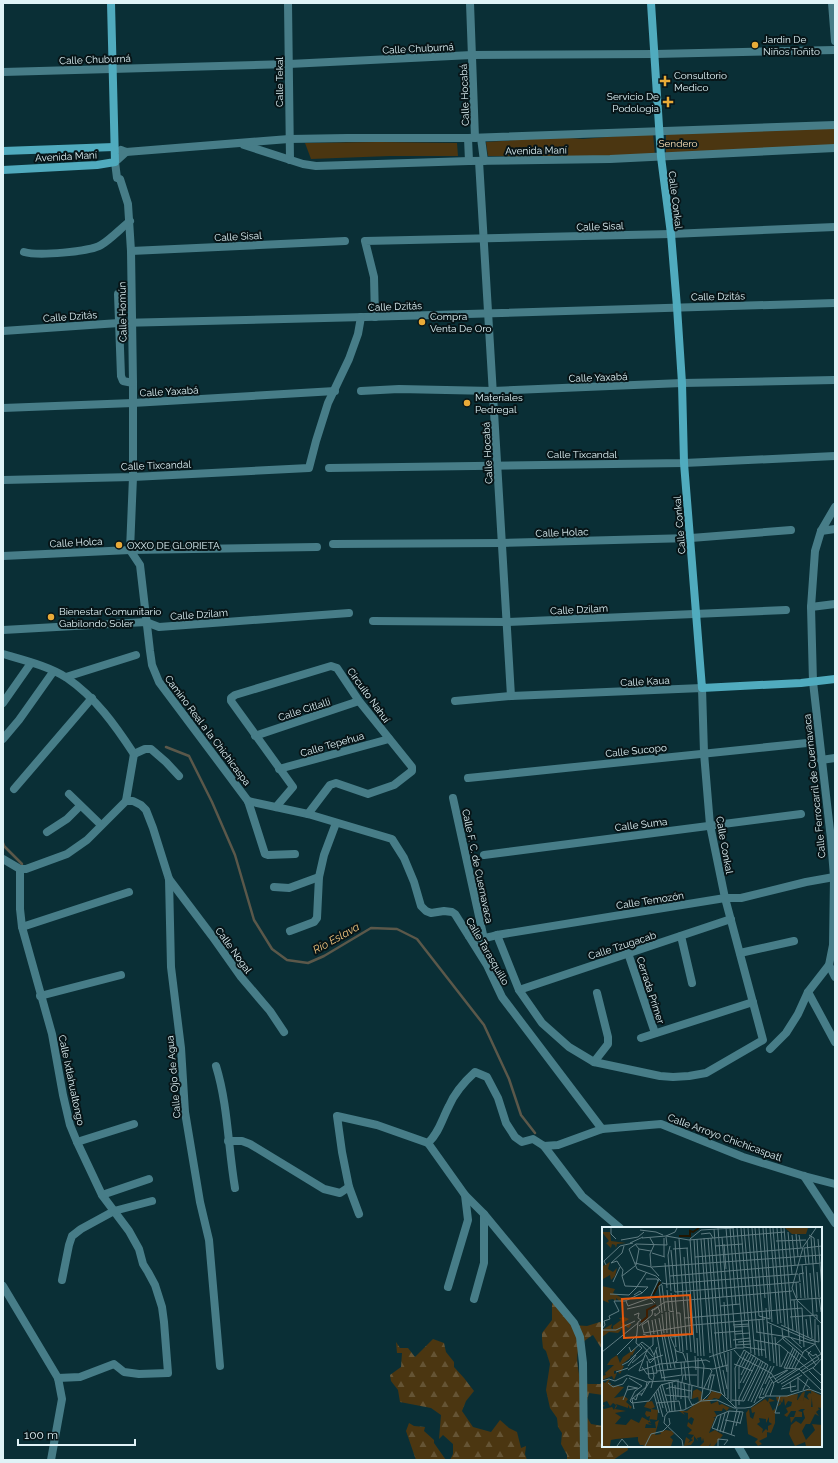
<svg xmlns="http://www.w3.org/2000/svg" width="838" height="1463" viewBox="0 0 838 1463" font-family="Raleway,sans-serif">
<style>
.forest{fill:url(#forest-firs)}
.park{fill:#4b3611}
.lines{fill:none;stroke-linecap:round;stroke-linejoin:round}
.stream{stroke:#5b584a;stroke-width:2.5}
.street{stroke:#477d88;stroke-width:8}
.secondary{stroke:#50abbe;stroke-width:8}
.poi-dot{fill:#e9ab38;stroke:#071518;stroke-width:1.5}
.labels{text-anchor:middle;stroke-width:4;stroke-linejoin:round;paint-order:stroke}
.poi-label{font-size:10px;fill:#e0f3f7;stroke:#071518;text-anchor:start}
.street-label{font-size:10px;fill:#e0f3f7;stroke:#071518}
.park-label{font-size:10px;fill:#fbe0b6;stroke:#071518}
.water-label{font-size:11px;font-style:italic;fill:#f4c780;stroke:#071518}
.inset-river{fill:none;stroke:#221500;stroke-width:2}
.inset-road{fill:none;stroke:#607d83;stroke-width:1}
.view{fill:#e8590c;fill-opacity:0.15;stroke:#e8590c;stroke-width:2}
.inset-edge{fill:none;stroke:#e0f3f7;stroke-width:2}
</style>
<defs>
<pattern id="forest-firs" width="22" height="20" patternUnits="userSpaceOnUse"><rect width="22" height="20" fill="#4b3611"/><path d="M5 1l3.5 6h-7zM16 11l3.5 6h-7z" fill="#655434"/></pattern>
</defs>
<rect width="100%" height="100%" fill="#0a2f36"/>
<g class="forest">
<path d="M552 1302 573 1325 587 1326 603 1321V1351L593 1335C572 1347 577 1359 580 1380L588 1384H600L603 1381V1395L589 1393 584 1412 591 1424 603 1426V1446H627L628 1450 613 1460H567V1455L561 1444 562 1433 558 1427 557 1418 550 1408 546 1390 550 1364 546 1351 543 1348 542 1339V1333L552 1320Z"/>
<polygon points="433,1339 444,1343 446,1352 454,1362 454,1367 464,1378 474,1391 466,1401 462,1411 473,1427 491,1432 500,1420 509,1428 517,1432 521,1448 526,1446 525,1454 527,1460 450,1460 453,1454 453,1444 443,1435 439,1439 441,1415 431,1408 400,1402 398,1390 391,1381 390,1375 401,1367 402,1353 397,1353 396,1342 400,1348 408,1348 415,1357"/>
<polygon points="409,1423 414,1426 425,1427 424,1431 434,1440 434,1443 446,1460 416,1460 406,1431"/>
</g>
<g class="park">
<polygon points="835,128 835,146 666,155 666,133"/>
<polygon points="653,133 655,156 547,157 488,156 486,142 516,140 543,136 583,139"/>
<polygon points="378,142 457,143 458,156 390,156 311,159 305,143"/>
</g>
<g class="lines">
<g class="stream">
<polyline points="166,747 189,756 212,802 235,855 254,920 272,949 287,960 308,963 324,956 371,928 397,929 417,939 484,1025 509,1079 521,1115 535,1133"/>
<polyline points="3,843 4,846 22,864"/>
</g>
<g class="street">
<polyline points="288,3 290,160"/>
<polyline points="470,3 475,138"/>
<polyline points="832,3 835,41"/>
<polyline points="3,72 289,64 472,55 655,54 835,50"/>
<polyline points="468,138 469,161"/>
<polyline points="481,138 484,161"/>
<polyline points="244,145 303,164 316,166 469,161 610,159 835,148"/>
<polyline points="121,150 126,152 289,139 347,138 468,138 835,125"/>
<polyline points="126,152 115,162 117,178 120,179 128,204 131,251 133,383 133,477 130,550 140,565 150,651 152,665 159,682 248,801 265,854 268,855 295,854"/>
<polyline points="479,161 511,696"/>
<polyline points="131,251 345,241"/>
<path d="M24 252C38 256 89 252 101 245 111 239 120 229 130 221"/>
<polyline points="118,294 121,376 123,381 133,383"/>
<polyline points="375,317 374,277 365,241 671,234 835,227"/>
<polyline points="3,331 119,323 365,317 835,303"/>
<polyline points="361,391 399,389 493,391 682,383 835,380"/>
<polyline points="3,408 133,403 335,391"/>
<polyline points="329,468 684,463 835,456"/>
<polyline points="3,480 133,477 309,468 316,441 328,403 349,359 358,334 361,317"/>
<polyline points="821,531 835,529"/>
<polyline points="333,544 502,543 691,538 791,530"/>
<polyline points="3,556 130,550 317,547"/>
<polyline points="811,607 835,604"/>
<polyline points="373,621 507,622 786,610"/>
<polyline points="3,630 146,622 159,627 349,613"/>
<path d="M3 654C23 660 49 666 67 678 96 698 115 725 134 754"/>
<polyline points="66,677 136,655"/>
<polyline points="455,701 511,696 702,688 704,753 710,825 725,898 763,1040 706,1073 689,1076 673,1077 660,1076 594,1062 569,1047 542,1023 519,990 497,935"/>
<polyline points="3,703 31,663"/>
<polyline points="255,736 359,701"/>
<polyline points="3,739 19,720 53,672"/>
<polyline points="134,754 145,749 151,749 166,762 179,776"/>
<polyline points="821,760 835,758"/>
<polyline points="279,769 389,739"/>
<polyline points="468,778 807,743"/>
<polyline points="14,789 92,698"/>
<polyline points="69,794 101,825"/>
<polyline points="453,798 484,939"/>
<polyline points="126,801 133,801 141,805 146,810 153,828 169,879 171,967 181,1048 185,1112 200,1202 209,1240 220,1366"/>
<polyline points="248,801 308,814 392,839 404,858 414,882 421,906 426,911 431,913 444,911 452,912 455,914 487,965 502,997 602,1129"/>
<polyline points="276,807 293,787 231,701 231,698 235,695 331,666 337,668 359,701 412,767 412,771 394,785 368,794 336,783 330,785 308,814"/>
<polyline points="47,832 67,819 80,806"/>
<polyline points="484,855 801,814"/>
<polyline points="3,859 20,869 26,869 67,854 87,840 126,801 134,754"/>
<polyline points="20,869 20,909 22,927 52,1034 63,1095 70,1125 77,1142 102,1195 129,1231 139,1249 143,1264 148,1272 155,1285 162,1307 164,1322 168,1373 139,1374 124,1372 114,1364 80,1377 58,1378"/>
<polyline points="169,879 212,936 241,977 270,1011 284,1032"/>
<polyline points="274,887 289,888 319,877"/>
<polyline points="22,927 129,892"/>
<polyline points="290,931 314,922 317,918 319,877 324,855 336,823"/>
<path d="M469 936C479 940 486 938 497 935L725 898H741L806 882 834 877"/>
<polyline points="681,936 692,983"/>
<polyline points="628,953 655,1033"/>
<polyline points="740,953 794,941"/>
<polyline points="829,965 835,977"/>
<polyline points="519,990 731,919"/>
<polyline points="808,992 835,1042"/>
<polyline points="40,996 121,975"/>
<polyline points="641,1038 753,1002"/>
<polyline points="770,1049 786,1033 798,1014 808,992 829,965 833,945 834,877 831,839 813,682 811,607 815,551 821,531 835,507"/>
<polyline points="594,1062 608,1044 608,1037 597,993"/>
<path d="M216 1066C228 1105 228 1147 235 1188"/>
<polyline points="228,1141 242,1141 250,1144 324,1189 340,1193 349,1187"/>
<polyline points="77,1142 134,1124"/>
<polyline points="428,1143 465,1195 468,1220 448,1287"/>
<polyline points="544,1146 582,1196 620,1228"/>
<polyline points="804,1176 835,1223"/>
<polyline points="102,1195 149,1179"/>
<polyline points="465,1195 484,1214 484,1263 474,1299"/>
<path d="M359 1214 349 1187 342 1152 337 1116 377 1125 428 1143C439 1133 442 1119 449 1106 455 1092 464 1082 475 1072L487 1077 498 1098 506 1123 515 1137 522 1142 533 1139 544 1146 558 1145 602 1129 661 1124 743 1157 804 1176 835 1184"/>
<polyline points="484,1214 574,1323 580,1337 583,1363 584,1460"/>
<polyline points="62,1280 69,1245 72,1236 81,1229 114,1211 152,1201"/>
<polyline points="3,1286 58,1378 62,1399 51,1460"/>
<polyline points="738,1446 746,1460"/>
</g>
<g class="secondary">
<polyline points="651,3 661,157 671,234 677,307 682,383 684,463 702,688 801,683 835,679"/>
<polyline points="3,151 114,147"/>
<polyline points="3,170 97,165 115,162 111,3"/>
</g>
</g>
<g class="poi-dot">
<circle cx="755" cy="45" r="4"/>
<path d="M663 75h4v4h4v4h-4v4h-4v-4h-4v-4h4z"/>
<path d="M666 96h4v4h4v4h-4v4h-4v-4h-4v-4h4z"/>
<circle cx="422" cy="322" r="4"/>
<circle cx="467" cy="403" r="4"/>
<circle cx="119" cy="545" r="4"/>
<circle cx="51" cy="617" r="4"/>
</g>
<g class="labels">
<g class="poi-label">
<text x="763" y="43">Jardin De<tspan x="763" dy="12">Niños Toñito</tspan></text>
<text x="674" y="79">Consultorio<tspan x="674" dy="12">Medico</tspan></text>
<text x="659" y="100" text-anchor="end">Servicio De<tspan x="659" dy="12">Podologia</tspan></text>
<text x="430" y="320">Compra<tspan x="430" dy="12">Venta De Oro</tspan></text>
<text x="475" y="401">Materiales<tspan x="475" dy="12">Pedregal</tspan></text>
<text x="127" y="549">OXXO DE GLORIETA</text>
<text x="59" y="615">Bienestar Comunitario<tspan x="59" dy="12">Gabilondo Soler</tspan></text>
</g>
<g class="street-label">
<text transform="translate(418 48) rotate(-3)" y="4">Calle Chuburná</text>
<text transform="translate(95 59) rotate(-2)" y="4">Calle Chuburná</text>
<text transform="translate(279 82) rotate(-90)" y="4">Calle Tekal</text>
<text transform="translate(464 95) rotate(-92)" y="4">Calle Hocabá</text>
<text transform="translate(536 150) rotate(-1)" y="4">Avenida Maní</text>
<text transform="translate(66 156) rotate(-3)" y="4">Avenida Maní</text>
<text transform="translate(676 200) rotate(83)" y="4">Calle Conkal</text>
<text transform="translate(600 226) rotate(-2)" y="4">Calle Sisal</text>
<text transform="translate(238 236) rotate(-3)" y="4">Calle Sisal</text>
<text transform="translate(718 296) rotate(-1)" y="4">Calle Dzitás</text>
<text transform="translate(395 306) rotate(-2)" y="4">Calle Dzitás</text>
<text transform="translate(122 312) rotate(-91)" y="4">Calle Homún</text>
<text transform="translate(70 316) rotate(-4)" y="4">Calle Dzitás</text>
<text transform="translate(598 377) rotate(-2)" y="4">Calle Yaxabá</text>
<text transform="translate(169 391) rotate(-3)" y="4">Calle Yaxabá</text>
<text transform="translate(487 453) rotate(-93)" y="4">Calle Hocabá</text>
<text x="582" y="458">Calle Tixcandal</text>
<text transform="translate(156 465) rotate(-2)" y="4">Calle Tixcandal</text>
<text transform="translate(679 525) rotate(-95)" y="4">Calle Conkal</text>
<text transform="translate(562 532) rotate(-2)" y="4">Calle Holac</text>
<text transform="translate(76 542) rotate(-3)" y="4">Calle Holca</text>
<text transform="translate(579 609) rotate(-3)" y="4">Calle Dzilam</text>
<text transform="translate(199 614) rotate(-4)" y="4">Calle Dzilam</text>
<text transform="translate(645 681) rotate(-3)" y="4">Calle Kaua</text>
<text transform="translate(369 695) rotate(54)" y="4">Circuito Nahuí</text>
<text transform="translate(304 709) rotate(-18)" y="4">Calle Citlalli</text>
<text transform="translate(208 730) rotate(53)" y="4">Camino Real a la Chichicaspa</text>
<text transform="translate(332 744) rotate(-16)" y="4">Calle Tepehua</text>
<text transform="translate(636 750) rotate(-6)" y="4">Calle Sucopo</text>
<text transform="translate(814 786) rotate(-96)" y="4">Calle Ferrocarril de Cuernavaca</text>
<text transform="translate(641 824) rotate(-7)" y="4">Calle Suma</text>
<text transform="translate(725 845) rotate(80)" y="4">Calle Conkal</text>
<text transform="translate(478 866) rotate(78)" y="4">Calle F. C. de Cuernavaca</text>
<text transform="translate(650 900) rotate(-9)" y="4">Calle Temozón</text>
<text transform="translate(622 945) rotate(-18)" y="4">Calle Tzugacab</text>
<text transform="translate(234 950) rotate(54)" y="4">Calle Nogal</text>
<text transform="translate(488 951) rotate(60)" y="4">Calle Tarasquillo</text>
<text transform="translate(651 990) rotate(72)" y="4">Cerrada Primer</text>
<text transform="translate(173 1077) rotate(-95)" y="4">Calle Ojo de Agua</text>
<text transform="translate(72 1080) rotate(78)" y="4">Calle Ixtlahualtongo</text>
<text transform="translate(725 1137) rotate(20)" y="4">Calle Arroyo Chichicaspatl</text>
</g>
<g class="park-label">
<text x="678" y="147">Sendero</text>
</g>
<g class="water-label">
<text transform="translate(336 938) rotate(-29)" y="4">Río Eslava</text>
</g>
</g>
<g transform="translate(602 1227)">
<rect width="220" height="220" fill="#0a2f36"/>
<path d="M206 162 220 169V181L212 180 211 183 209 164H203L201 176 195 174 200 166ZM194 194 199 197 205 195 200 204 204 213 213 203 210 197 220 198V219H204L203 215 193 219 187 207 189 198Z" fill="#4b3611"/>
<path d="M183 1H206L204 7H190ZM0 5H8L9 14 24 16 15 17 14 21 13 18 10 17 9 21 4 16 0 19 7 14ZM8 35 6 42 11 45 15 41 13 49 9 53 8 48 1 52V39ZM0 59 13 62 11 66 20 71V76L14 71V74L11 72 6 73 7 76 0 73ZM22 90 27 92 19 97H29L27 101 23 99 16 106 7 105 0 110V103L10 97 9 101 11 102V99L19 93 17 91ZM34 121 30 129 29 127 28 131 19 138 22 139 18 147 16 145 18 143 12 144V147L15 146 12 153 10 149 0 153V149L4 148 3 146 12 138H5L9 132 15 128 18 136 21 130ZM6 153H8L6 155 9 156 8 158 22 160 12 171 22 169 26 172 24 175 30 180 28 182 26 178V181L14 177 15 179 13 182 24 184 13 186 19 190 13 197 24 198 29 192 37 196 40 190 47 194 48 189 45 190 43 187 44 184 49 185V182L42 180 45 175 50 174 53 180 49 182 56 183 55 193 47 192 49 196 47 195 46 196 50 198 44 197 43 201H54L53 195 57 193 53 208 59 207 58 205 64 203 70 204 72 207 68 210 71 213 69 219H41L42 218H38L36 214V210L14 212 9 213 8 219H0V177L3 179 0 180 2 182 10 180 12 183 14 178 11 176 8 179 5 174 0 176V154L3 156ZM95 162 100 165 99 172H105L110 164 120 167 117 172 112 171 108 174 109 177 116 174 117 178 120 177 132 183 127 181 125 184 121 181 120 184H112L115 189 111 191H113L107 206 113 203 121 208 112 219H108L109 216 107 219H98L102 215 101 211 100 215 99 210 95 211 96 214 92 209V214L89 218 82 219 84 210 88 213 86 216 91 213 89 212 92 208 86 207 90 203 85 199 86 195 90 198 92 192 89 190 86 193V186L81 185 83 188 77 184H85L97 174 96 170 90 172 91 164ZM211 164 213 167 210 169 209 180H216L217 183 220 180 214 185 217 189 213 187 208 197H199L203 191 201 184 203 182H199L196 184 200 185V190H193L189 196 188 190H192L194 184H189L185 190 182 188 186 185 184 181 189 179 190 175 186 174 183 179 182 171 180 176 178 173 179 177 175 180 178 175 175 174 174 170 196 167 195 173 201 174 203 166 202 170 207 173 205 169 207 166 211 167ZM167 171 173 174 167 175 171 184 173 181V196L169 206 165 205V210L157 214 160 217 156 219 153 215 156 212 146 207 144 186 147 182 148 190 151 192 153 185 150 186 149 181 163 172 166 175ZM167 190V195L170 197 166 199V204L164 202 160 206 161 202 155 197 158 195 157 191 164 192V196Z" fill="#4b3611" fill-rule="evenodd"/>
<path class="inset-river" d="M77 9H88V4L91 5 97 1M51 68 58 55M39 95 45 90V83L54 78"/>
<path class="inset-road" d="M9 1V7L14 12M116 1 121 70M128 1 134 78M131 1 142 121H134M135 1 143 94M139 1 149 126M142 1 153 128M146 1 155 105M150 1 157 89 168 92M153 1 164 131M157 1 163 71M161 1 168 92M164 1 170 95M168 1 176 97M171 1 179 96M175 1 183 99M179 1 187 110M182 1 191 104M214 1 201 20 190 61 195 73 220 97M112 2 122 125M38 3 54 5 61 8M186 5 190 47M99 7 108 6 111 11M194 7 196 30M190 8 193 38M197 8 199 21M207 8 212 11 214 36M64 9 87 13 183 5M120 10 129 121M209 10 211 37M40 11 64 9 73 5 75 1M48 11 52 18 48 27 49 40 57 49M77 11 85 123M102 11 111 126 119 166M106 11 115 127M109 11 118 126M92 12 93 30 200 21M95 12 102 129M99 12 108 126M216 12 218 36M19 13 36 10 42 5M73 14 76 68M174 14 204 13M205 14 207 37M28 16 41 10M33 17 37 22 49 24M122 17 124 42M18 19 31 16M68 19 66 28 69 64M113 19 141 17M85 21 93 126M71 22 86 21M69 23 73 65 197 55M50 26 63 30M62 29V11M82 30 89 125M93 30 99 129M33 36 49 40M63 36 65 61M204 37 202 21 220 19M211 37 215 85M218 37 220 62M4 38 2 34 18 19M34 38 37 22M200 38 203 71M18 39 21 43 20 49 23 59 46 60 40 66 38 64 32 68M18 39 15 34 9 36 20 26 22 19M204 39 206 71M50 40 220 28M215 45 217 70M208 46 210 71M20 49 33 39M68 49 220 36M44 52H55L56 54M59 54 54 49 35 42 27 22 34 17 65 18 64 10M11 55 18 40M194 55 195 71M198 55 197 47 202 46M60 56 65 57 196 47M198 56 199 71M60 57 57 59 60 86M60 58 63 84M65 63 67 84 72 85M69 66 71 85M8 67 27 68 34 61 44 46M73 67 78 124M210 71 211 88M217 71 219 85M189 73 220 71M192 73 195 105M24 74 26 79 48 71M195 74 198 117M122 75 125 124M53 76 48 71 57 52M118 79 138 77M164 81 168 134M200 81 202 120M25 82 51 76M52 83 56 80 58 85 53 89V86M49 84 63 75 190 64M64 85 65 106M67 85 69 109M71 86 74 120M74 86H78L81 125M60 87 62 106M32 88 37 86 36 91 39 93 36 95 34 116 40 121M208 89 210 111M188 90 215 88V92M57 91 66 143M83 91 200 81M53 92 56 108M204 92 206 110M213 92V117L219 127M46 93 49 109M50 93 52 107M157 93 160 129M46 94 40 98 42 106 91 98 163 92M165 95 207 113 217 115M131 98 147 97M169 98 172 136M179 98 212 113M216 98 217 115M37 99 50 88 51 82M132 100 147 99M0 102 3 98 2 94 8 92 7 89 17 84 12 74H23L40 66M180 102 181 112 205 133M0 103H14L33 94M154 105 187 110 212 117M95 106 88 12 99 3 132 1M112 106 140 104M41 107 46 109H68L74 124 81 126 84 134M62 107 69 141M133 107 148 106M55 108 63 154M66 108 73 141M69 110 85 108M173 110 175 139M95 111 96 129M189 111 200 121M131 113 148 111M152 113 178 118 206 142M156 114 157 129M40 115 48 121 52 128M136 115 149 114M39 117 51 130M174 117 182 110 201 126M134 118 149 117M177 118 178 140M27 120 29 125 40 115M142 120 163 123M191 121 182 141 197 142 220 164M73 122 75 134 73 135M45 123 37 144 58 137 104 133 108 135M54 123 60 151M132 123 138 130 169 146 176 156M129 124V175M209 124 206 127 214 138M0 125 36 96M126 125V172M85 126 88 157M122 126 125 145M118 127 121 140M15 128 35 108M44 128 48 136 52 132M115 128 123 169M93 129 94 143M107 130 134 121 124 1M99 131 102 139 100 161M47 133 61 128M45 134 47 151 50 153M82 135 84 153M30 136 51 118V109M132 137 151 144M20 138 26 135 40 121M26 139 34 128M140 139 147 126M40 140 45 147 55 146 52 128 55 120M179 140 186 125M187 141 195 124M190 141 197 126M193 141 202 124 213 117M211 141 220 149M184 142 193 122M26 143 42 132M121 143 125 162M55 144 90 140 111 142 126 138M199 144 217 132 214 127 211 129 203 123M207 144 220 157M14 145 26 141M201 146 212 140 220 131M139 148 149 128M167 149 172 157 168 169M195 150 208 161M27 151 40 159 33 164 28 174 30 176 47 174 59 158 74 154 119 166 134 181M59 151 80 148 79 135M168 151 185 143M196 151V164M173 152 186 143M0 154 7 152 13 154 25 148 45 155M45 155 77 153M67 155 70 184M70 155 73 184M80 155 81 148H95M188 155 189 165 195 163M6 156 11 160 21 157 25 151M82 156 84 182M138 156 152 128M141 156 154 131M171 156 194 142M176 156 219 127M60 157 68 185M87 157V172L90 178 92 177M163 157 172 139M179 157 198 146M73 158 74 173M58 159 65 185M96 159V131M180 160 200 148M49 161 52 149 50 139M102 161 110 144 108 142M161 161 157 171 162 170M56 162 61 181M64 162 69 160 89 164M106 162 109 148H113M137 162V140L144 125M179 162 194 159M25 163 26 159 35 161M201 163 206 152M54 165 61 190M52 167 57 186M63 168 87 170M161 168 168 153M39 169 48 154M163 169 170 155M178 169 173 186H178M76 170V154M31 171 34 173 36 167H40M79 172V155M89 172 90 158M21 173 25 163 36 161M101 173 108 166 112 148M130 173 142 174 161 135M140 173 159 134M99 174 101 161M146 174 164 136M54 176 77 174 79 183M152 176 169 139M137 178V171L156 132M134 181 133 141 142 123 166 138 149 175M32 182 30 172 44 160 45 155M127 184 115 189 110 201 133 209M123 193 138 196M134 199 138 184M115 204 119 188M118 205 123 186M121 206 127 184 141 185 138 197M129 208 135 182M15 219 20 212 26 219M43 219 49 207 61 204 68 197 67 191M81 219 80 213 62 196 63 189 66 185 82 183 99 174 115 173 132 181H143L149 180 164 169H185L207 162 220 167M116 219V212L126 213 122 218"/>
<path class="view" d="M88 68 90 107 22 111 20 72Z"/>
<rect width="220" height="220" class="inset-edge"/>
</g>
<rect width="838" height="1463" fill="none" stroke="#e0f3f7" stroke-width="8"/>
<path d="M18 1439v6h117v-6" fill="none" stroke="#e0f3f7" stroke-width="2"/>
<text x="24" y="1439" font-size="12" fill="#e0f3f7" stroke="#071518" stroke-width="3" paint-order="stroke">100 m</text>
</svg>
